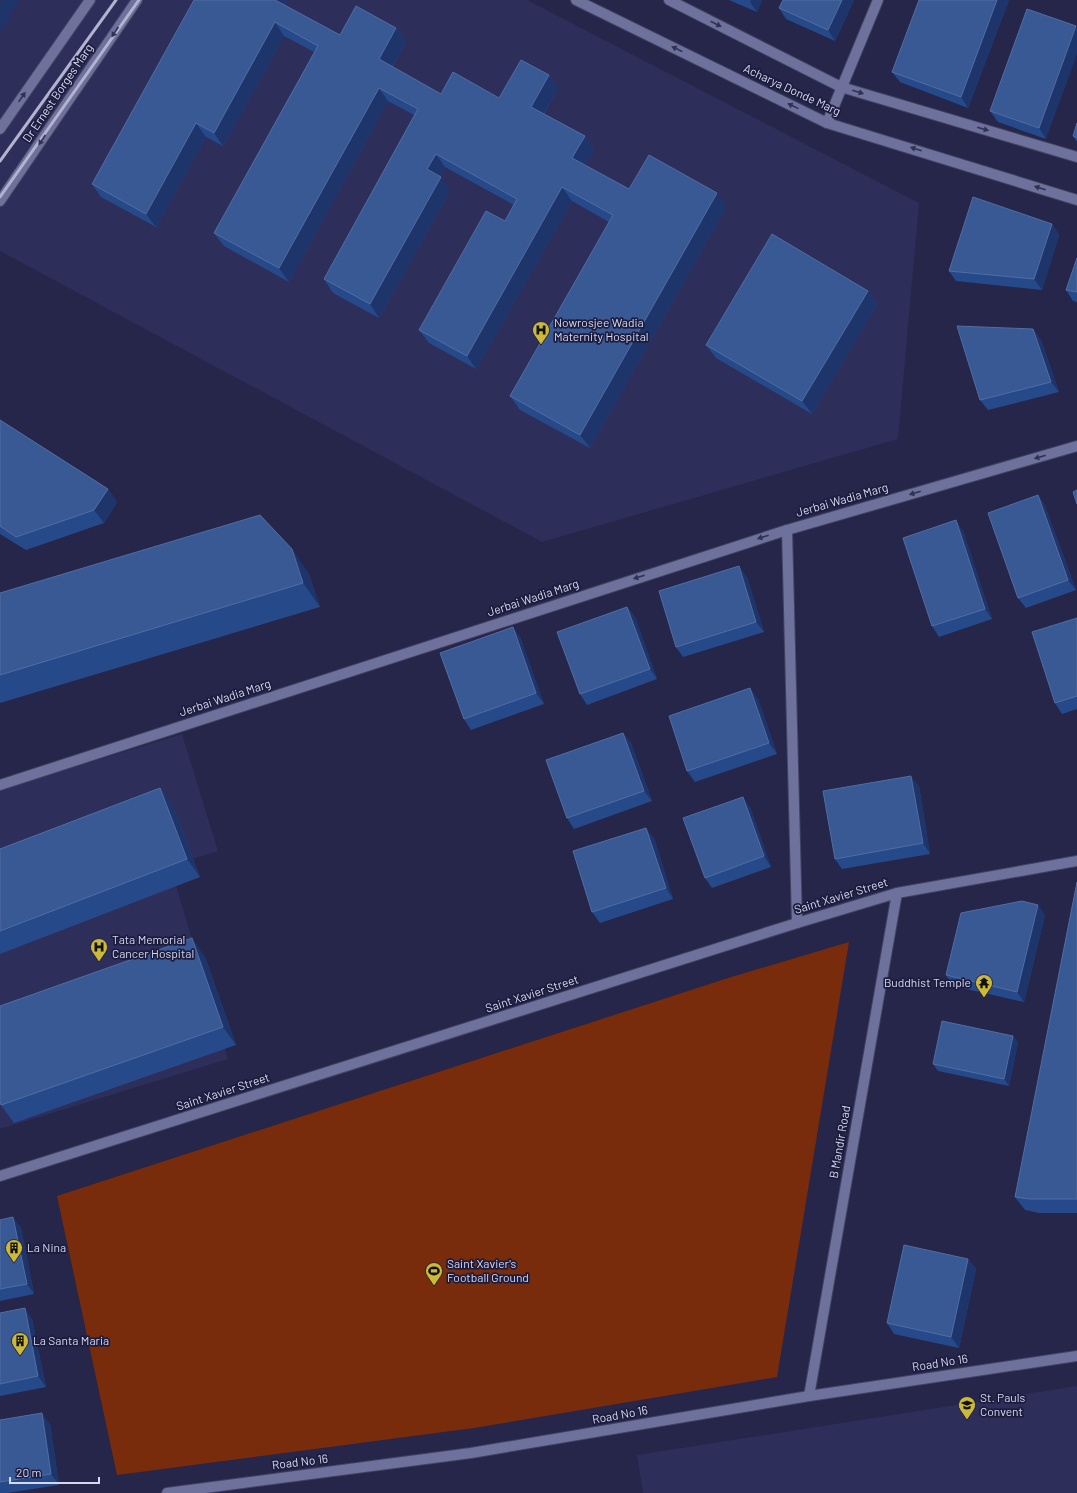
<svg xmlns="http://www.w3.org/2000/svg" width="1077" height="1493" viewBox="0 0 1077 1493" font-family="Barlow,sans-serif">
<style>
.built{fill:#2d2e59}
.green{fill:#782c0b}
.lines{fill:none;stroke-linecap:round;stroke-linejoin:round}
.street-casing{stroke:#434261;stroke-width:12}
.secondary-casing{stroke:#434261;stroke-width:12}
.street{stroke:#6e719b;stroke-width:10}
.secondary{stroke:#6e719b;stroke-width:10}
.rail{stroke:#b2b4cf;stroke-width:3}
.wall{fill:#264a89}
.shaded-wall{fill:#1e356b}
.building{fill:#395994;stroke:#526da2}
.oneway{fill:#303156}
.labels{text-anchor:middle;stroke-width:3.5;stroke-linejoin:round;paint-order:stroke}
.street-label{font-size:12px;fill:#d6d8f0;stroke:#1c1c3f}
.poi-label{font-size:12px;fill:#d6d8f0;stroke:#1c1c3f;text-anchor:start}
</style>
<rect width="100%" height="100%" fill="#25264a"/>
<g class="built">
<polygon points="0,0 527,0 919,203 898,439 542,542 0,251"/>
<polygon points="182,734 218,851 170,866 228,1059 0,1129 0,790"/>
<polygon points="1077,1386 1077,1493 643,1493 637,1455"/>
</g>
<polygon class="green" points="849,942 777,1377 474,1428 117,1475 57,1196 725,979"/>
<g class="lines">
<defs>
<g id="street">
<polyline points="827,123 878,0"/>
<polyline points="787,530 797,923"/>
<polyline points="0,1176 797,923 897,893 1077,861"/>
<polyline points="809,1396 897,893"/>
<polyline points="167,1493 471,1453 809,1396 1077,1356"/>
</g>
<g id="secondary">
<polyline points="576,0 827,123 1077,200"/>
<polyline points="669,0 841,87 1077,157"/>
<polyline points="0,129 90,0"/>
<polyline points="0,201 137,0"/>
<polyline points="0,785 787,530 1077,446"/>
</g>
</defs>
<use href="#street" class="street-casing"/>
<use href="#secondary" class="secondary-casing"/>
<use href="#street" class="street"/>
<use href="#secondary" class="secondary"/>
<g class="rail">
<polyline points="0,161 116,0"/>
<polyline points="0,197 139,0"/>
</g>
</g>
<g class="wall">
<polygon points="194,0 287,0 285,5 340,35 396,28 406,42 392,67 441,94 499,98 549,75 558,88 544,114 585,136 594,150 585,165 629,189 726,207 590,448 520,410 510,396 609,222 572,201 476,369 429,343 419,330 505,221 514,205 445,167 440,177 450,191 379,318 333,293 324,279 414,115 388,101 289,282 224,246 214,233 314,52 284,36 223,146 206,137 156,227 101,197 92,184"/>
<polygon points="729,0 762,0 757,12"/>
<polygon points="854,0 835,41 786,19 779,8"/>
<polygon points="1009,0 968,108 900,82 892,72"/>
<polygon points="1027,9 1046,139 998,122 990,111"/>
<polygon points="1077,123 1077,142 1073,136"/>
<polygon points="1052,224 1059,235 1042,290 956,281 949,271"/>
<polygon points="1077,258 1077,302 1073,301 1066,290"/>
<polygon points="868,291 877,304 812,414 716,358 706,345"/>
<polygon points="1041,340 1059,392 988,410 980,400"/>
<polygon points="0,420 108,489 117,502 104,523 26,550 0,534"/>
<polygon points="1038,495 1045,506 1076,590 1026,608 1018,598"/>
<polygon points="963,531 992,619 939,637 932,626"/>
<polygon points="308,572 320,607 0,703 0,593"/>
<polygon points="747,577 764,632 683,657 676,647"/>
<polygon points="627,607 635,617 657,679 587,705 580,694"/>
<polygon points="1077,618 1077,709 1062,714 1055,703"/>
<polygon points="520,637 544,704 471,730 464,719"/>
<polygon points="758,699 777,754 695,782 687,771"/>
<polygon points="623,733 631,743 652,801 574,829 567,818"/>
<polygon points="919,786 930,854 842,869 835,859"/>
<polygon points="160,788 173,806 200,877 0,954 0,849"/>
<polygon points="750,807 771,867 712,888 705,878"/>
<polygon points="654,838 673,899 600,923 592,912"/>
<polygon points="1077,882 1077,1213 1039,1213 1025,1210 1015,1197"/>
<polygon points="1045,915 1024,1002 953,986 946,975"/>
<polygon points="205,957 236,1045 14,1123 1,1105"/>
<polygon points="1013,1036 1018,1043 1009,1086 938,1071 933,1064"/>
<polygon points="0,1220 21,1228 34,1294 0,1301"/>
<polygon points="968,1259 976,1269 959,1348 894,1334 887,1323"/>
<polygon points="0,1313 32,1319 46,1387 0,1396"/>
<polygon points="0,1420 50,1424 59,1485 7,1493 0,1493"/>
</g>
<g class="shaded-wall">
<polygon points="2,0 19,0 0,33 0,3"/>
<polygon points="273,0 287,0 281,11"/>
<polygon points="751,0 762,0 757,12 750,2"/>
<polygon points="842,0 854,0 835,41 828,30"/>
<polygon points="997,0 1009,0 968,108 961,97"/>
<polygon points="275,22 284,36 223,146 214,133"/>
<polygon points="1076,26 1077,28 1077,54 1046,139 1039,128"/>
<polygon points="396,28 406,42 388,73 379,59"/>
<polygon points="549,75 558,88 540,120 531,107"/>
<polygon points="379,88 388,101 289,282 279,268"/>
<polygon points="196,123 206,137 156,227 146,214"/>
<polygon points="585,136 594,150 582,171 572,158"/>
<polygon points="436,154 445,167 437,183 427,169"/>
<polygon points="441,177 450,191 379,318 370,304"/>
<polygon points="562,187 572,201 476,369 467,356"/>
<polygon points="717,193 726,207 590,448 580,435"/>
<polygon points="1052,224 1059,235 1042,290 1034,279"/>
<polygon points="868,291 877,304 812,414 802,401"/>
<polygon points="1033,329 1041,340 1059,392 1051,382"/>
<polygon points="108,489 117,502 104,523 94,510"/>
<polygon points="1038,495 1045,506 1076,590 1068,580"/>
<polygon points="956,520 963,531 992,619 985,609"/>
<polygon points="292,549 308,572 320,607 303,583"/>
<polygon points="739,566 747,577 764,632 756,622"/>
<polygon points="627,607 635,617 657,679 650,669"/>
<polygon points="513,627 520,637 544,704 536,693"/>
<polygon points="750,688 758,699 777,754 769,743"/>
<polygon points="623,733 631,743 652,801 644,791"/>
<polygon points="911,776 919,786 930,854 923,843"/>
<polygon points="160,788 173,806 200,877 187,859"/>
<polygon points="743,797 750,807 771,867 764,856"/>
<polygon points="646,828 654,838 673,899 666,888"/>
<polygon points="1038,905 1045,915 1024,1002 1017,992"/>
<polygon points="192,938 205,957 236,1045 223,1027"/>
<polygon points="1013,1036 1018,1043 1009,1086 1004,1079"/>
<polygon points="13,1217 21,1228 34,1294 27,1284"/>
<polygon points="968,1259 976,1269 959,1348 951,1337"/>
<polygon points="25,1308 32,1319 46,1387 38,1376"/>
<polygon points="42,1413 50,1424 59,1485 51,1474"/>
</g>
<g class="building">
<polygon points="194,0 275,0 340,35 356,6 396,28 379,59 441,94 453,72 499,98 521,60 549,75 531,107 585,136 572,158 629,189 649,155 717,193 580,435 510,396 613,215 562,187 467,356 419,330 486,211 505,221 517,199 436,154 427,169 441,177 370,304 324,279 418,109 379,88 279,268 214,233 318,46 275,22 214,133 196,123 146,214 92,184"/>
<polygon points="783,0 842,0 828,30 779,8"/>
<polygon points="919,0 997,0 961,97 892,72"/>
<polygon points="1027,9 1076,26 1039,128 990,111"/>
<polygon points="1077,123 1077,138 1073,136"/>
<polygon points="973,197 1052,224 1034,279 949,271"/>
<polygon points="772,234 868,291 802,401 706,345"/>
<polygon points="1077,258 1077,292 1066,290"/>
<polygon points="957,326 1033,329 1051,382 980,400"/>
<polygon points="0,420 108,489 94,510 16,537 0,526"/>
<polygon points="1077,490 1077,504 1073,492"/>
<polygon points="1038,495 1068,580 1018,598 988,513"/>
<polygon points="260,515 292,549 303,583 0,675 0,593"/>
<polygon points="956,520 985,609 932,626 903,538"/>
<polygon points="739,566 756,622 676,647 659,591"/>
<polygon points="627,607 650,669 580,694 557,632"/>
<polygon points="1077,618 1077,696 1055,703 1032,632"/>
<polygon points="513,627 536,693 464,719 440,653"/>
<polygon points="750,688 769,743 687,771 669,716"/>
<polygon points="623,733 644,791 567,818 546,760"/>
<polygon points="911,776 923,843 835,859 823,791"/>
<polygon points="160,788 187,859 0,931 0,849"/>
<polygon points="743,797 764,856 705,878 683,818"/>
<polygon points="646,828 666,888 592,912 573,851"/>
<polygon points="1077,882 1077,1199 1030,1199 1015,1197"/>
<polygon points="1022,901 1038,905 1017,992 946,975 961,913"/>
<polygon points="192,938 223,1027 1,1105 0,1102 0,1006"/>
<polygon points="942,1021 1013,1036 1004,1079 933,1064"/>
<polygon points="13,1217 27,1284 0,1289 0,1220"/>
<polygon points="904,1245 968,1259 951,1337 887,1323"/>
<polygon points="25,1308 38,1376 0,1384 0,1313"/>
<polygon points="42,1413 51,1474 0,1482 0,1420"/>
</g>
<defs><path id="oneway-solid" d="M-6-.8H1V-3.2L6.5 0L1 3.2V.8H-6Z"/></defs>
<g class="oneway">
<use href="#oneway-solid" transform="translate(716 24) rotate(27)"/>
<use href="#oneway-solid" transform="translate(115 32) rotate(124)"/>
<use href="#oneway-solid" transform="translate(677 49) rotate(-154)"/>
<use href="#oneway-solid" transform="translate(858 92) rotate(17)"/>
<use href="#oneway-solid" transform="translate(22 97) rotate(-55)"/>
<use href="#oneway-solid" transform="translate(793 106) rotate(-154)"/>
<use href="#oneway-solid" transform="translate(983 129) rotate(16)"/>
<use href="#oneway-solid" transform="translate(42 140) rotate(124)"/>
<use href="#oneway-solid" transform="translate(916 149) rotate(-163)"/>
<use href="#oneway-solid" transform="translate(1040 188) rotate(-163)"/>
<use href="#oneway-solid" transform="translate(1040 457) rotate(164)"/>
<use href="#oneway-solid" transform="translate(915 493) rotate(164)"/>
<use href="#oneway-solid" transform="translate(763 537) rotate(162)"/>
<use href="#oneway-solid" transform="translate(639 577) rotate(162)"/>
</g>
<defs>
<symbol id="hospital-pin" viewBox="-11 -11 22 30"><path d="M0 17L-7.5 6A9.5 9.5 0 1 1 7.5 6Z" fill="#ccb938" stroke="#1c1c3f"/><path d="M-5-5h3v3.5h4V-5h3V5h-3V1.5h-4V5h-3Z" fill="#111"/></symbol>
<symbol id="temple-pin" viewBox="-11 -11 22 30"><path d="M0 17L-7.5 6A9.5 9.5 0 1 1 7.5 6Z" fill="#ccb938" stroke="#1c1c3f"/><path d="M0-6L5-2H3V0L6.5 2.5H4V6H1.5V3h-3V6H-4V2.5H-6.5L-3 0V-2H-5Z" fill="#111"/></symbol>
<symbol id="building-pin" viewBox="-11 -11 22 30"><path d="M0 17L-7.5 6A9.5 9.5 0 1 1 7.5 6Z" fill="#ccb938" stroke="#1c1c3f"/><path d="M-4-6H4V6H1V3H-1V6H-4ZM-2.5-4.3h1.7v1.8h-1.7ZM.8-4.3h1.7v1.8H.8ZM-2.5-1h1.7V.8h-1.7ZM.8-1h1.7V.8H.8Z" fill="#111"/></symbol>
<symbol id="stadium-pin" viewBox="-11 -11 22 30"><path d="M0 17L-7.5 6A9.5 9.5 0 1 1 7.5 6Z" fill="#ccb938" stroke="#1c1c3f"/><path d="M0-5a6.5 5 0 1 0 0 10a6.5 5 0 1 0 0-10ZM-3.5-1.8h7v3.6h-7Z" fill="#111"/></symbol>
<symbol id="school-pin" viewBox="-11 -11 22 30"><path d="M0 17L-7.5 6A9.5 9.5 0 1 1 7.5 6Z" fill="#ccb938" stroke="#1c1c3f"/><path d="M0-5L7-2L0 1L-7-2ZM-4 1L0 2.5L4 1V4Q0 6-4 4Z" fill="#111"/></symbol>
</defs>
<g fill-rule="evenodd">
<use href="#hospital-pin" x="531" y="320" width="20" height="27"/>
<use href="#hospital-pin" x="89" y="937" width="20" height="27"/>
<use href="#temple-pin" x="974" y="973" width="20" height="27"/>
<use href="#building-pin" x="4" y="1238" width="20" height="27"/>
<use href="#stadium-pin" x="424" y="1261" width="20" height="27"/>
<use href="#building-pin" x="10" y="1331" width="20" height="27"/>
<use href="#school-pin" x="957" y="1395" width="20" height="27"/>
</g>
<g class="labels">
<g class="street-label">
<text transform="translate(792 90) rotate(25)" y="4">Acharya Donde Marg</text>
<text transform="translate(58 93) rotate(-56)" y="4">Dr Ernest Borges Marg</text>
<text transform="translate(842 500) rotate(-16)" y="4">Jerbai Wadia Marg</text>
<text transform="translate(533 598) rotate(-18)" y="4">Jerbai Wadia Marg</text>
<text transform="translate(225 698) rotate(-18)" y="4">Jerbai Wadia Marg</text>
<text transform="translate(841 896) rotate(-17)" y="4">Saint Xavier Street</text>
<text transform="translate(532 994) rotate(-18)" y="4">Saint Xavier Street</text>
<text transform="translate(223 1092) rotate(-18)" y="4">Saint Xavier Street</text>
<text transform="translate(840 1142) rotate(-80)" y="4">B Mandir Road</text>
<text transform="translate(940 1363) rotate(-9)" y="4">Road No 16</text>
<text transform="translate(620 1415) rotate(-10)" y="4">Road No 16</text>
<text transform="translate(300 1462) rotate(-7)" y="4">Road No 16</text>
</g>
<g class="poi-label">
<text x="554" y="327">Nowrosjee Wadia<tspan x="554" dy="14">Maternity Hospital</tspan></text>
<text x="112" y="944">Tata Memorial<tspan x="112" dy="14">Cancer Hospital</tspan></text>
<text x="971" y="987" text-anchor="end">Buddhist Temple</text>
<text x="27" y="1252">La Nina</text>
<text x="447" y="1268">Saint Xavier's<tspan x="447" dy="14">Football Ground</tspan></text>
<text x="33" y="1345">La Santa Maria</text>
<text x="980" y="1402">St. Pauls<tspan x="980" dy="14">Convent</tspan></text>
</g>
</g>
<path d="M10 1477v6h89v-6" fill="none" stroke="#d6d8f0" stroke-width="2"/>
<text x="16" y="1477" font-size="12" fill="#d6d8f0" stroke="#1c1c3f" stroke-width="3" paint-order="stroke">20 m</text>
</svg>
